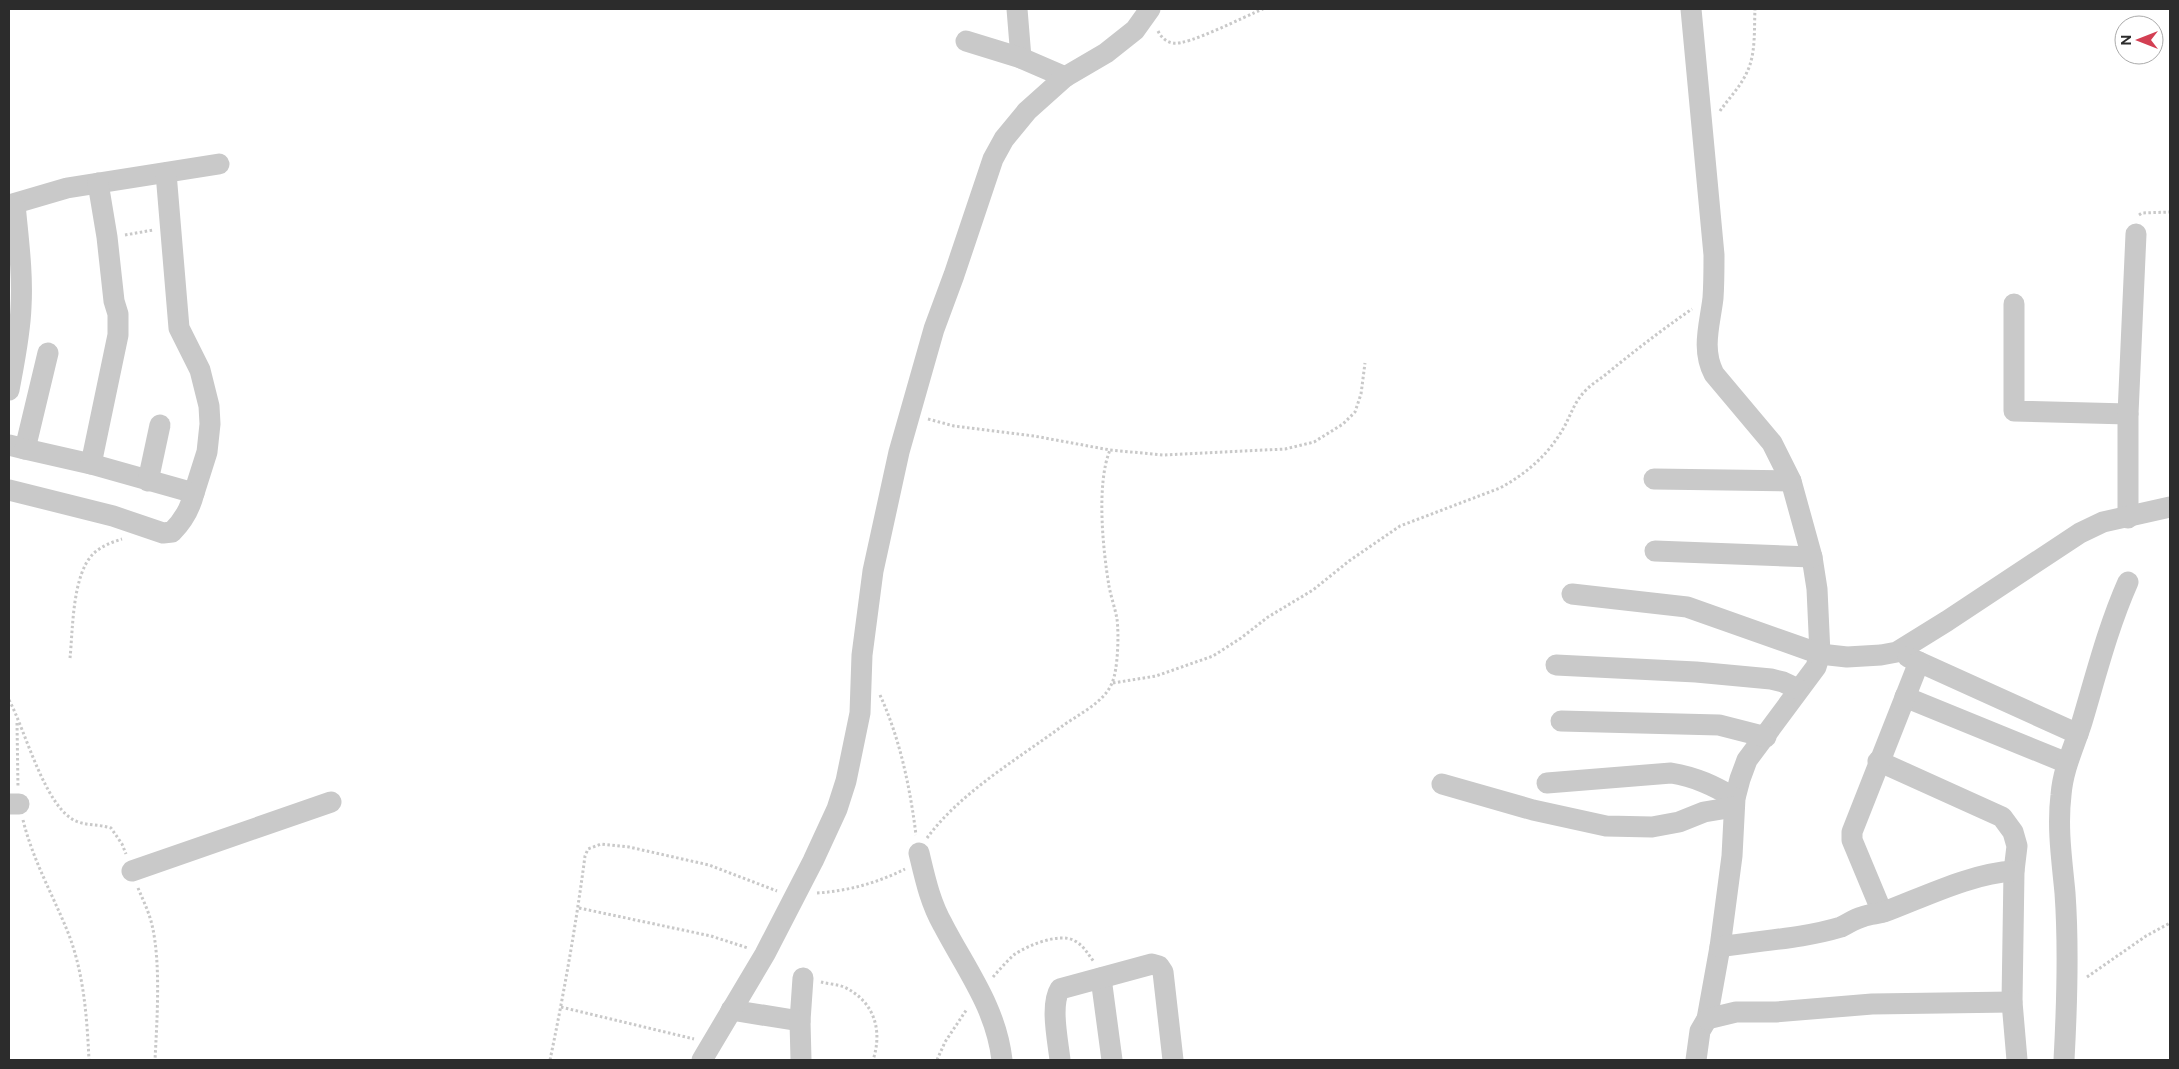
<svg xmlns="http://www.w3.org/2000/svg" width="2179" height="1069" viewBox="0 0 2179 1069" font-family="Figtree,sans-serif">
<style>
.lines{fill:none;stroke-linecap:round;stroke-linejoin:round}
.path{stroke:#c9c9c9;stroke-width:3;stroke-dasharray:2.5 2.5;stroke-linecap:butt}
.minor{stroke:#c9c9c9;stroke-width:21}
</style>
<rect width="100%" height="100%" fill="#fff"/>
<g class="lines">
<g class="path">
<path d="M1158 31C1161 37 1166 42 1173 43 1188 46 1245 16 1263 9"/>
<path d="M1720 111C1729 98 1741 86 1747 72 1756 54 1754 29 1755 9"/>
<polyline points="2139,215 2142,213 2170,212"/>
<polyline points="125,235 153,230"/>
<polyline points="928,419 954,426 1034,436 1110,450 1163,455 1285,449 1314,442 1343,424 1355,412 1361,394 1365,363"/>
<path d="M70 658C73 629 72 574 94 553 102 546 112 542 122 539"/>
<path d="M1113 683 1156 676 1213 656 1241 638 1268 617 1313 590 1349 561 1400 526 1500 488C1526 474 1548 455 1563 429 1571 415 1574 402 1586 390 1593 383 1602 378 1610 371 1637 349 1663 329 1692 309"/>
<path d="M880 695C900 739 910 787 916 835"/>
<path d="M9 700C25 729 45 808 76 821 87 826 99 824 111 828L122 844 126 854"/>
<polyline points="17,723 18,787"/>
<path d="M23 820C33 861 54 897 69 935 84 975 87 1018 89 1060"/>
<path d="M927 838C960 793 1016 760 1061 727 1077 715 1104 703 1112 683 1118 670 1119 634 1117 619 1115 608 1111 597 1109 586 1103 550 1096 484 1110 450"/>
<path d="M138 888C143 900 149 912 152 925 161 963 157 1020 155 1060"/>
<path d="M817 893C848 891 877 883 905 869"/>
<polyline points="579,908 711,936 748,948"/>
<path d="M993 977C1000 969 1007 961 1015 954 1029 945 1060 932 1075 941 1084 946 1088 954 1094 962"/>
<polyline points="2087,977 2146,936 2170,923"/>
<path d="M821 982C828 984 837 984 844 987 874 1001 883 1030 873 1060"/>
<polyline points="561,1007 694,1039"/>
<path d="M550 1060C564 993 576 925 585 856L588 849 601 844 629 847 709 865 777 891"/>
<polyline points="937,1060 945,1042 967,1009"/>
</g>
<g class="minor">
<polyline points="1017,9 1021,58"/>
<path d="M1691 9 1714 255C1714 269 1714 284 1713 298 1710 324 1701 349 1714 374L1772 443 1791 481 1812 557 1817 589 1820 654 1816 667 1747 760 1740 779 1735 798 1732 856 1720 947 1707 1019 1700 1031 1696 1060"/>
<polyline points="966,41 1021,58 1065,77"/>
<polyline points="9,205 67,188 219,164"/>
<polyline points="2014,304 2014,411 2128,414"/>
<path d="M9 390C14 363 20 335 21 307 23 272 18 238 15 204"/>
<polyline points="9,445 25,449 48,353"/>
<polyline points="25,449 91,464 194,493 207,452 210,424 209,406 200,370 179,328 166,173"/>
<polyline points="91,464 118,335 118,314 114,301 107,237 98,183"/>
<polyline points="1654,479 1791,481"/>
<polyline points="148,481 160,425"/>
<path d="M9 490 113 516 163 533 172 532C184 520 190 509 194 493"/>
<polyline points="2128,518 2128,414 2136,234"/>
<polyline points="1655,551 1812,557"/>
<polyline points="1572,594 1687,607 1820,654 1847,657 1881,655 1897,652 1947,621 2080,533 2103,522 2170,507"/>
<polyline points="1908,657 2078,734"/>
<polyline points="1556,665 1696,672 1771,679 1783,682 1798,689"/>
<polyline points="1905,697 2067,763"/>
<polyline points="1561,721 1719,725 1766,737"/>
<polyline points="1878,761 2002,817 2013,832 2017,846 2014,871 2012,1002 2017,1060"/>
<path d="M1547 783 1671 773C1696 777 1714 786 1735 798"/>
<polyline points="1442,784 1533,810 1606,826 1652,827 1679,822 1704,812 1734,807"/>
<polyline points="9,804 19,804"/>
<path d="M919 853C925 878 930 902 943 925 967 971 996 1008 1002 1060"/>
<polyline points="132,871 331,802"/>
<polyline points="1882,912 1852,840 1852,832 1919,662"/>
<path d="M1720 947C1761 940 1801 939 1841 927 1848 924 1854 919 1862 917 1869 914 1877 914 1884 912 1924 897 1972 873 2014 871"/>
<polyline points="1101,978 1112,1060"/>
<polyline points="731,1010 800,1021 803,978"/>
<polyline points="1707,1019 1736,1012 1776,1012 1872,1004 2012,1002"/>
<polyline points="800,1021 801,1060"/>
<polyline points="702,1060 765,954 813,861 837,809 846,781 860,713 862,655 873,571 899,452 934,329 954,275 993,159 1004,139 1027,111 1065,77 1106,53 1135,30 1150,9"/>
<path d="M1060 1060C1058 1041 1050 1005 1060 989L1152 964 1159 966 1163 972 1173 1060"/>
<path d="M2064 1060C2067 1005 2069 949 2065 893 2062 861 2057 828 2061 795 2063 769 2074 747 2082 722 2096 675 2108 627 2128 582"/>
</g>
</g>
<rect width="2179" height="1069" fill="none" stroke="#2c2c2c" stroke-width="20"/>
<g transform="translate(2139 40) rotate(270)"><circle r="24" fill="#ffffff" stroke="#ababab"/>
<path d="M0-4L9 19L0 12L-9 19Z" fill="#d33f53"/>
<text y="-8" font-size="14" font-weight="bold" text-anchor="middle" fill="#2c2c2c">N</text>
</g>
</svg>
